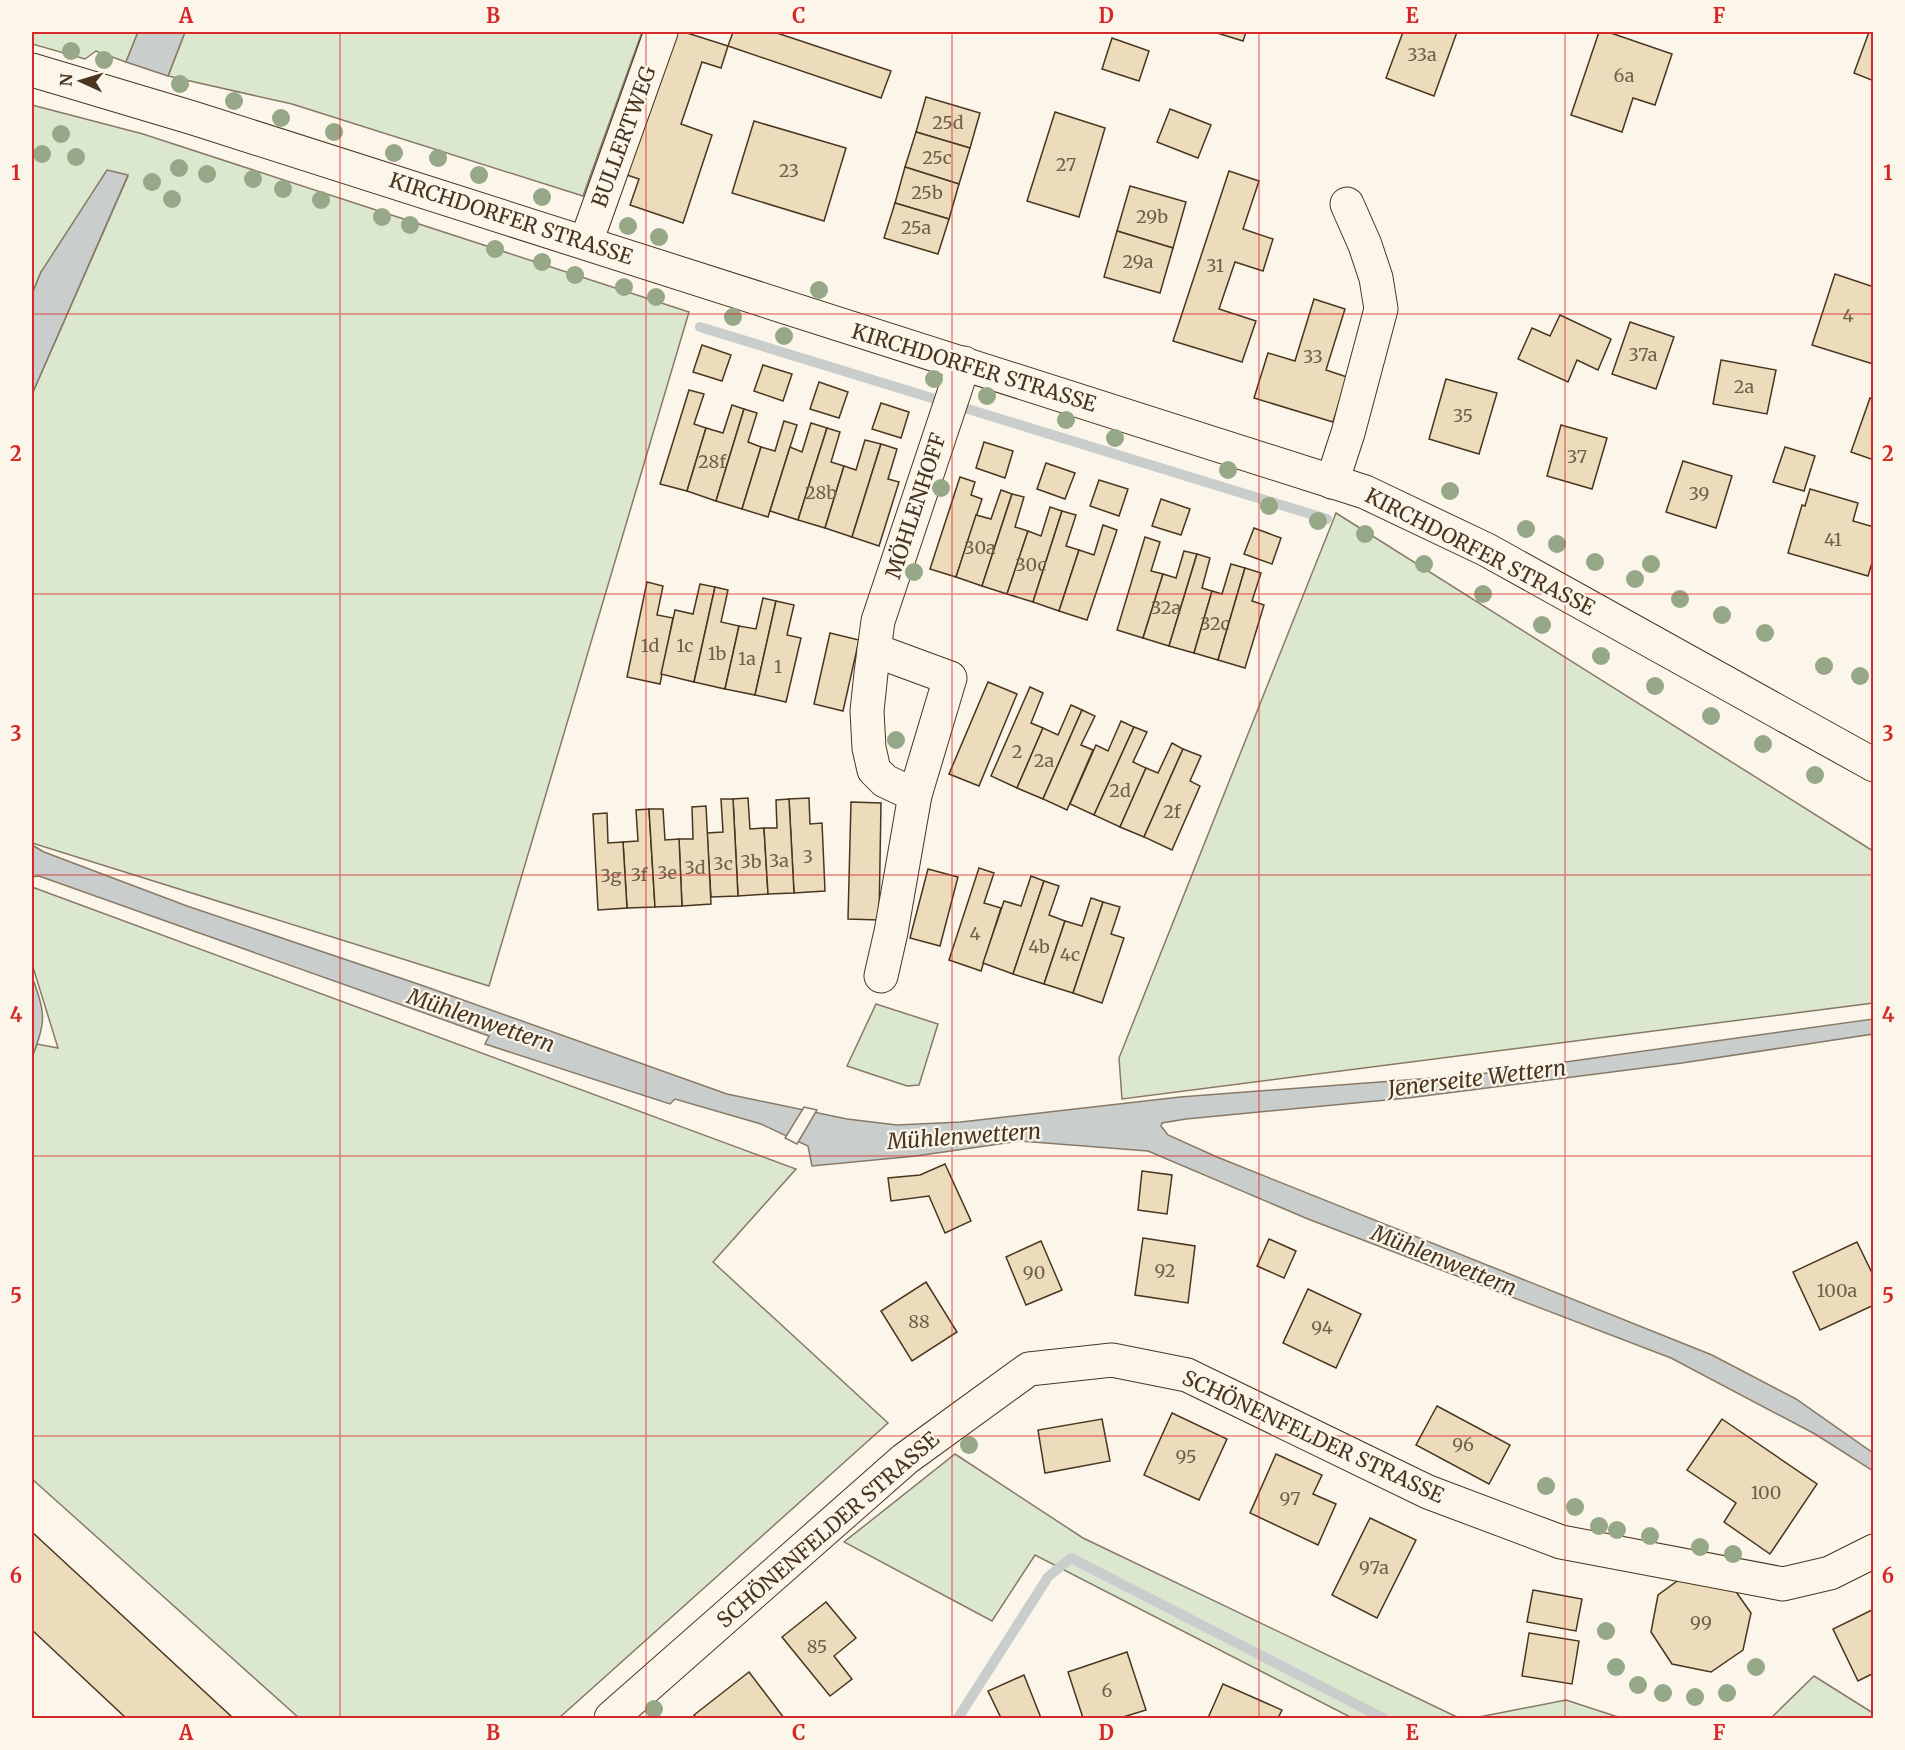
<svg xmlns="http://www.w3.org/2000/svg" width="1905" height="1750" viewBox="0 0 1905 1750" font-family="Merriweather,serif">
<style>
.green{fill:#dce7d0;stroke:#887966;stroke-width:1.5}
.water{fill:#c9cecd;stroke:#887966;stroke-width:1.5}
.pier{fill:#fbf6e9;stroke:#887966;stroke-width:1.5}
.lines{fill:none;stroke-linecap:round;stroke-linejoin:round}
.stream{stroke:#c9cecd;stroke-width:10}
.building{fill:#ecdcbc;stroke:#4a3520;stroke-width:1.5}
.minor-casing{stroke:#4a3520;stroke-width:35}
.minor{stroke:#fbf6e9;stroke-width:33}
.tree{fill:#96a887}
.grid{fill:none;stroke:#d62828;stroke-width:1.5;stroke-opacity:0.55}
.labels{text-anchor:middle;stroke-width:4.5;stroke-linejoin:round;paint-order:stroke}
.number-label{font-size:18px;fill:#725f47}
.street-label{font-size:21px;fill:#4a3520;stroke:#fbf6e9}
.water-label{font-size:22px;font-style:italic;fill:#4a3520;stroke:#fbf6e9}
.neatline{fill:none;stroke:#d62828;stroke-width:2}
.grid-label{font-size:20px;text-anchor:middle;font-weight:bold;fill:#d62828}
</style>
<rect width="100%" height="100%" fill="#fbf6e9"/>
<g class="green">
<polygon points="32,32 138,32 126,62 96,51 85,59 32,44"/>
<polygon points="185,32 642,32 583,196 292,104 168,76"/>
<polygon points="32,105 143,134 689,312 489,986 32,843 33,392 128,176 41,272 32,294"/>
<polygon points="1336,513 1873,851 1873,1003 1122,1099 1119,1058"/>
<polygon points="32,887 796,1169 713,1262 888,1423 559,1718 299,1718 32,1479 32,1057 37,1044 58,1048 32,964"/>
<polygon points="876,1004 938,1024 919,1085 907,1086 847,1066"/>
<polygon points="955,1454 1083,1538 1459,1718 1352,1718 1035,1555 992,1621 844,1542"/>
<polygon points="1814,1676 1873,1713 1873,1718 1771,1718"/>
<polygon points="1566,1700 1621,1718 1474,1718"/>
</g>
<g class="water">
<polygon points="138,32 185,32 168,76 126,62"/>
<polygon points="107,170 128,175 33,392 32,399 32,294 41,272"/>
<polygon points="32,845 44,852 187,906 421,985 727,1094 847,1119 897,1125 961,1122 1180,1097 1473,1075 1873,1019 1873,1034 1682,1063 1408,1098 1186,1119 1162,1123 1161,1126 1168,1135 1217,1157 1712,1355 1796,1399 1873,1453 1873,1471 1815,1434 1671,1358 1308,1219 1148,1151 1020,1141 916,1156 812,1166 808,1146 761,1124 675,1099 670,1104 485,1044 489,1036 39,876 32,877"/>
<path d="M32 977C46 1012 46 1023 32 1057Z"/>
</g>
<polygon class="pier" points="804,1107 817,1110 797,1144 785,1138"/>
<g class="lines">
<g class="stream">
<polyline points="700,327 1327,519"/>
<polyline points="958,1718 1048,1577 1071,1558 1383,1718"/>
</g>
</g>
<g class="building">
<polygon points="672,32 684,32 728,46 721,68 702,62 681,124 712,135 683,223 630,205 639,179 624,174"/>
<polygon points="733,32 774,32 891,71 881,98 728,46"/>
<polygon points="1214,32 1246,32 1243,41"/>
<polygon points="1403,32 1457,32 1434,96 1386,78"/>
<polygon points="1599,32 1608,32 1672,54 1655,105 1633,98 1622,132 1571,115"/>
<polygon points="1869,32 1874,32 1874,81 1854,73"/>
<polygon points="1112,38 1149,51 1139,81 1102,69"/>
<polygon points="926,97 980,113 970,148 916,132"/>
<polygon points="1170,109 1211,125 1198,158 1157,142"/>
<polygon points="1055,112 1105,128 1079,217 1027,201"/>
<polygon points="754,121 846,148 824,221 732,193"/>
<polygon points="916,132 970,148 959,184 905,167"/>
<polygon points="905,167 959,184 949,219 895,203"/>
<polygon points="1229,171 1259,181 1243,229 1273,239 1263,271 1235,262 1219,309 1256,321 1242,362 1173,341"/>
<polygon points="1130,186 1186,202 1173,248 1117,231"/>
<polygon points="895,203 949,219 938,254 884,238"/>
<polygon points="1117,231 1173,248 1160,293 1104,277"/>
<polygon points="1835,274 1874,287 1873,364 1812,345"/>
<polygon points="1314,299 1345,309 1326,370 1347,377 1333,422 1254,398 1268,353 1295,361"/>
<polygon points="1560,315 1611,339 1598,370 1577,360 1568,382 1518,359 1532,328 1550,336"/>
<polygon points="1630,322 1674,337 1656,389 1612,374"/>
<polygon points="702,345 731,355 722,381 693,372"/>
<polygon points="1721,360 1776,370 1767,414 1713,404"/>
<polygon points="763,365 792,374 783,401 754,391"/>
<polygon points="1446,379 1497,393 1479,454 1429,439"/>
<polygon points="819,382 848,392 839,418 810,409"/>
<polygon points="689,390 704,394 694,424 706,428 687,491 660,484"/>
<polygon points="1870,398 1874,399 1874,460 1851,452"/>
<polygon points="881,403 909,412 901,438 872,429"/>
<polygon points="732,405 744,409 716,501 687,491 706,428 723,433"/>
<polygon points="744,409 757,413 748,442 761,447 742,509 716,501"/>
<polygon points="784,421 797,425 768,517 742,509 761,447 775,451"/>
<polygon points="811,423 827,428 798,520 770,511 790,447 802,452"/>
<polygon points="1561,425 1607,438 1592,489 1547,476"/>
<polygon points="827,428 840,432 831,462 844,466 825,528 798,520"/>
<polygon points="865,440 881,444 852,537 825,528 844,466 856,470"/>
<polygon points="984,442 1013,451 1005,478 976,468"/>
<polygon points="881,444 897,449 888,479 899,482 879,546 852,537"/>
<polygon points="1785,447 1815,456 1804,491 1773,482"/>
<polygon points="1683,461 1732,476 1716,528 1666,512"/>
<polygon points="1046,463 1075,473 1065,499 1037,489"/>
<polygon points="960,477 975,482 971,495 982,499 956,577 930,569"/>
<polygon points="1099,480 1128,489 1119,516 1090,506"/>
<polygon points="1810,489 1858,503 1853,521 1874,527 1874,556 1868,576 1788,553 1802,505 1805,506"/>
<polygon points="1001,490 1012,494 982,586 956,577 976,515 991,519"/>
<polygon points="1012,494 1024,497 1015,527 1028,531 1007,594 982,586"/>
<polygon points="1161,499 1190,509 1181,535 1152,526"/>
<polygon points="1050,507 1062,511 1033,602 1007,594 1028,531 1041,536"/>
<polygon points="1062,511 1076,515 1066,546 1079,550 1059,611 1033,602"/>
<polygon points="1103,525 1117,530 1087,620 1059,611 1079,550 1094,555"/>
<polygon points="1254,528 1281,538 1272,564 1244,554"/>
<polygon points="1145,537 1160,542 1151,571 1163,574 1143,638 1117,630"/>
<polygon points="1184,551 1197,554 1169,646 1143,638 1163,574 1176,578"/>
<polygon points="1197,554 1210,558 1202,588 1212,591 1194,653 1169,646"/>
<polygon points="1231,564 1245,568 1218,660 1194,653 1212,591 1222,594"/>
<polygon points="1245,568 1261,573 1252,601 1264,605 1245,668 1218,660"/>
<polygon points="647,582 663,586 657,615 673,618 660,684 627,677"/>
<polygon points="700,584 715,587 694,682 661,674 675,610 693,614"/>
<polygon points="715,587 728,590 721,622 739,626 725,689 694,682"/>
<polygon points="763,598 776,601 755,695 725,689 739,626 756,629"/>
<polygon points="776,601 794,605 787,635 801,638 786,702 755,695"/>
<polygon points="830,633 859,640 843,711 814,704"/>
<polygon points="988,682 1017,694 979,786 949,774"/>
<polygon points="1030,687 1043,693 1031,723 1043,728 1017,788 991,776"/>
<polygon points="1071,705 1082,710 1043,799 1017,788 1043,728 1058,735"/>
<polygon points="1082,710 1095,716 1081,745 1093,750 1067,810 1043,799"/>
<polygon points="1121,721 1134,727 1094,815 1070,804 1096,745 1108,751"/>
<polygon points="1134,727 1147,732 1133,762 1146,768 1120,827 1094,815"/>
<polygon points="1172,743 1183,749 1144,837 1120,827 1146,768 1158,773"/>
<polygon points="1183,749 1201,756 1190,781 1200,786 1172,850 1144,837"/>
<polygon points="748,798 750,829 764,828 768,894 738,896 733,799"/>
<polygon points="809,798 810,824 822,823 825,891 794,893 789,799"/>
<polygon points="721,799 733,799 738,896 711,897 707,833 723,832"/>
<polygon points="789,799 794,893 768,894 764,828 777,828 776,800"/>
<polygon points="851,802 881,803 879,920 848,919"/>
<polygon points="706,806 711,904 682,906 679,839 693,839 692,807"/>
<polygon points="649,809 655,907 627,908 623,842 638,841 636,810"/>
<polygon points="649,809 663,809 665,840 679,839 682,906 655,907"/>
<polygon points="607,813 608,843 623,842 627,908 598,910 593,814"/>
<polygon points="979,868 994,873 984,903 1001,908 981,971 949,960"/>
<polygon points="928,869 958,877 940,946 910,938"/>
<polygon points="1031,876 1044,881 1013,974 983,963 1004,901 1021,906"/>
<polygon points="1044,881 1059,886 1049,915 1065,921 1044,984 1013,974"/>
<polygon points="1091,898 1103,902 1073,993 1044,984 1065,921 1082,926"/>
<polygon points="1103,902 1120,907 1111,934 1124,938 1102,1003 1073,993"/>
<polygon points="945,1164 971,1221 945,1233 929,1196 891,1201 888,1178 920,1175"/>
<polygon points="1142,1171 1172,1175 1167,1214 1138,1210"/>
<polygon points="1143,1238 1195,1246 1188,1303 1135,1295"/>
<polygon points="1269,1239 1296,1251 1284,1278 1257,1266"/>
<polygon points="1041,1241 1062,1290 1026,1305 1006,1257"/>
<polygon points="1857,1242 1874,1277 1874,1305 1820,1330 1793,1272"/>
<polygon points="926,1282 957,1332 912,1361 881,1311"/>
<polygon points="1308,1289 1361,1314 1336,1368 1283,1343"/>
<polygon points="1437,1406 1510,1445 1489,1484 1416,1445"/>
<polygon points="1172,1413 1227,1439 1199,1500 1144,1475"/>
<polygon points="1102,1419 1110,1461 1045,1473 1038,1430"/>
<polygon points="1722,1419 1817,1484 1770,1554 1724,1522 1736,1503 1687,1470"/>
<polygon points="1276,1454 1322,1475 1313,1494 1336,1504 1318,1545 1250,1513"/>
<polygon points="1370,1518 1416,1540 1377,1618 1332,1595"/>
<polygon points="32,1532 233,1718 126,1718 32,1630"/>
<polygon points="1691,1571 1727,1579 1751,1613 1743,1650 1711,1672 1672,1664 1651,1632 1658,1595"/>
<polygon points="1533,1590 1582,1599 1576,1631 1527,1622"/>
<polygon points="826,1602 856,1638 834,1656 852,1679 830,1696 782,1637"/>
<polygon points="1874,1609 1874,1673 1858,1681 1833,1629"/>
<polygon points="1529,1633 1579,1641 1572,1684 1522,1676"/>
<polygon points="1127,1652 1146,1710 1120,1718 1083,1718 1068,1672"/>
<polygon points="749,1672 784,1718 697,1718 694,1715"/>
<polygon points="1024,1675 1041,1718 1001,1718 988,1691"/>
<polygon points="1223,1684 1282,1710 1278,1718 1208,1718"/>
</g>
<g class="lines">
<defs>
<g id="minor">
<polyline points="32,70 193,118 1365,492 1487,550 1874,765"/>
<polyline points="586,242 661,32"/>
<polyline points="1332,482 1348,433 1381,309 1376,278 1365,245 1347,204"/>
<polyline points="874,650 950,678 915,795 891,932 881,976"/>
<polyline points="915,795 885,781 874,770 869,748 867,711 871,673 878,621 964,363"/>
<polyline points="611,1718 905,1459 1029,1369 1112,1360 1187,1375 1428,1492 1561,1542 1783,1584 1830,1573 1874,1551"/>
</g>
</defs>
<use href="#minor" class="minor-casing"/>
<use href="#minor" class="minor"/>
</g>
<g class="tree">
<circle cx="71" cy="51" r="9"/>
<circle cx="104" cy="60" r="9"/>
<circle cx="180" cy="84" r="9"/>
<circle cx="234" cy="101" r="9"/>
<circle cx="281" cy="118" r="9"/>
<circle cx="334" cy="132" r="9"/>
<circle cx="61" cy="134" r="9"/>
<circle cx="394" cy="153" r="9"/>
<circle cx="42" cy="154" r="9"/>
<circle cx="76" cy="157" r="9"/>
<circle cx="438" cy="158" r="9"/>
<circle cx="179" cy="168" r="9"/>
<circle cx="207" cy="174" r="9"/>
<circle cx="479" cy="175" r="9"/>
<circle cx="253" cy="179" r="9"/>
<circle cx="152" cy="182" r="9"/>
<circle cx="283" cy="189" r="9"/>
<circle cx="542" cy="197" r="9"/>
<circle cx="172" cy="199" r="9"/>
<circle cx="321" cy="200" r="9"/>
<circle cx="382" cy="217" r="9"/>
<circle cx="410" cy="225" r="9"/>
<circle cx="628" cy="226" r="9"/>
<circle cx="659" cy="237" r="9"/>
<circle cx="495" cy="249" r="9"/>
<circle cx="542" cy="262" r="9"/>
<circle cx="575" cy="275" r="9"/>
<circle cx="624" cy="287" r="9"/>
<circle cx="819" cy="290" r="9"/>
<circle cx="656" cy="297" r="9"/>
<circle cx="733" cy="317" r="9"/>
<circle cx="784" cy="336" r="9"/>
<circle cx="934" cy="379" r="9"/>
<circle cx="987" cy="396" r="9"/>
<circle cx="1066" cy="420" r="9"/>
<circle cx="1115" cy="438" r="9"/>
<circle cx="1228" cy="470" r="9"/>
<circle cx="941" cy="488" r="9"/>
<circle cx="1450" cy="491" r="9"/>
<circle cx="1269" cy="506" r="9"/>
<circle cx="1318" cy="521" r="9"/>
<circle cx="1526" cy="529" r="9"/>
<circle cx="1365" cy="534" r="9"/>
<circle cx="1557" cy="544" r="9"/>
<circle cx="1595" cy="562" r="9"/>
<circle cx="1424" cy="564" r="9"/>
<circle cx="1651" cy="564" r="9"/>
<circle cx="914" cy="572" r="9"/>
<circle cx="1635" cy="579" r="9"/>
<circle cx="1483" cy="594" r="9"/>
<circle cx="1680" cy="599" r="9"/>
<circle cx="1722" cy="615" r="9"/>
<circle cx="1542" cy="625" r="9"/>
<circle cx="1765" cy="633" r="9"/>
<circle cx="1601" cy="656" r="9"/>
<circle cx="1824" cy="666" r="9"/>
<circle cx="1860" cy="676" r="9"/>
<circle cx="1655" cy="686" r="9"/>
<circle cx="1711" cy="716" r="9"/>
<circle cx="896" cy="740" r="9"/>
<circle cx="1763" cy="744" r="9"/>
<circle cx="1815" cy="775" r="9"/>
<circle cx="969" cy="1445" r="9"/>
<circle cx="1546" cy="1486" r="9"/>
<circle cx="1575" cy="1507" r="9"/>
<circle cx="1599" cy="1526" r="9"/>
<circle cx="1617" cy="1530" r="9"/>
<circle cx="1650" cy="1536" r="9"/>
<circle cx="1700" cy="1547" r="9"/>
<circle cx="1733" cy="1554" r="9"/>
<circle cx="1606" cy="1631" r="9"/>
<circle cx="1616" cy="1667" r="9"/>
<circle cx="1756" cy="1667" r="9"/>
<circle cx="1638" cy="1685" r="9"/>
<circle cx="1663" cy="1693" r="9"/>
<circle cx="1727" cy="1693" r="9"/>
<circle cx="1695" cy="1697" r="9"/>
<circle cx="654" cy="1709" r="9"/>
</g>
<path class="grid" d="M340 32V1718M646 32V1718M952 32V1718M1259 32V1718M1565 32V1718M32 314H1874M32 594H1874M32 875H1874M32 1156H1874M32 1436H1874"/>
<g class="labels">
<g class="number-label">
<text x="1422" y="61">33a</text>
<text x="1624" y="82">6a</text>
<text x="948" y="129">25d</text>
<text x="937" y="164">25c</text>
<text x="1066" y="171">27</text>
<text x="789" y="177">23</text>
<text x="927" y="199">25b</text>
<text x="1152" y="223">29b</text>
<text x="916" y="234">25a</text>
<text x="1138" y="268">29a</text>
<text x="1215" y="272">31</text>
<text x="1848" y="322">4</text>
<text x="1643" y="361">37a</text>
<text x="1313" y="363">33</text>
<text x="1744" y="393">2a</text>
<text x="1463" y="422">35</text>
<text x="1577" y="463">37</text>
<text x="712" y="468">28f</text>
<text x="821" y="499">28b</text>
<text x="1699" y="500">39</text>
<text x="1833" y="546">41</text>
<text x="980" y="554">30a</text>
<text x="1031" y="571">30c</text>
<text x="1166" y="614">32a</text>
<text x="1215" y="630">32c</text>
<text x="650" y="652">1d</text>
<text x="685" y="652">1c</text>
<text x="717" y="660">1b</text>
<text x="747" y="665">1a</text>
<text x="778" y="673">1</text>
<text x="1017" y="758">2</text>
<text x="1044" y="767">2a</text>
<text x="1120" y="797">2d</text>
<text x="1172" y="818">2f</text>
<text x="808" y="863">3</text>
<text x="779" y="867">3a</text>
<text x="751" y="868">3b</text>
<text x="723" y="870">3c</text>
<text x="695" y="874">3d</text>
<text x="667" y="879">3e</text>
<text x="639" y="881">3f</text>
<text x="611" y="882">3g</text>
<text x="975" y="940">4</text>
<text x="1039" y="953">4b</text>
<text x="1070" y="961">4c</text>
<text x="1165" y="1277">92</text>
<text x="1034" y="1279">90</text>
<text x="1837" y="1297">100a</text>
<text x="919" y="1328">88</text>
<text x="1322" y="1334">94</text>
<text x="1463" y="1451">96</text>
<text x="1186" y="1463">95</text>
<text x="1766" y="1499">100</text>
<text x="1290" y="1505">97</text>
<text x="1374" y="1574">97a</text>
<text x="1701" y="1629">99</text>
<text x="817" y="1653">85</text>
<text x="1107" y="1697">6</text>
</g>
<g class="street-label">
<text transform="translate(624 137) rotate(-70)" y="7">BULLERTWEG</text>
<text transform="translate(511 219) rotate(18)" y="7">KIRCHDORFER STRASSE</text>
<text transform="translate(974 368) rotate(17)" y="7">KIRCHDORFER STRASSE</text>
<text transform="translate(916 506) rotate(-72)" y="7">MÖHLENHOFF</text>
<text transform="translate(1480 552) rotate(27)" y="7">KIRCHDORFER STRASSE</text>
<text transform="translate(1313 1437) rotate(25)" y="7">SCHÖNENFELDER STRASSE</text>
<text transform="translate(828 1530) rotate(-41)" y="7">SCHÖNENFELDER STRASSE</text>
</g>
<g class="water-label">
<text transform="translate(481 1020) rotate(19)" y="8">Mühlenwettern</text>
<text transform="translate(1477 1078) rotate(-7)" y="8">Jenerseite Wettern</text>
<text transform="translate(964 1136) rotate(-4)" y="8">Mühlenwettern</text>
<text transform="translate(1444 1260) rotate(22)" y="8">Mühlenwettern</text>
</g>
</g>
<rect width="1905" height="1750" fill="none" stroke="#fbf6e9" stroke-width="66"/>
<g transform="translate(81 81) rotate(274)" stroke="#fbf6e9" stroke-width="4.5" paint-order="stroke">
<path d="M0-4.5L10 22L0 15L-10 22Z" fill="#4a3520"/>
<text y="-9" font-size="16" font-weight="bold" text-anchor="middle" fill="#4a3520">N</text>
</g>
<rect x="33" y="33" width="1839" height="1684" class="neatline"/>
<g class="grid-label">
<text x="186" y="23">A</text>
<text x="493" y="23">B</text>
<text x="799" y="23">C</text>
<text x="1106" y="23">D</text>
<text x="1412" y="23">E</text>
<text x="1719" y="23">F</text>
<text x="16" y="180">1</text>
<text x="1888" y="180">1</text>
<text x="16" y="461">2</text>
<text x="1888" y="461">2</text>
<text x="16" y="741">3</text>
<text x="1888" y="741">3</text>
<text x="16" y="1022">4</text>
<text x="1888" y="1022">4</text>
<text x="16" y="1303">5</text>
<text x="1888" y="1303">5</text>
<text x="16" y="1583">6</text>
<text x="1888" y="1583">6</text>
<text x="186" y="1740">A</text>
<text x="493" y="1740">B</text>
<text x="799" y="1740">C</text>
<text x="1106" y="1740">D</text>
<text x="1412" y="1740">E</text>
<text x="1719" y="1740">F</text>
</g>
</svg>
